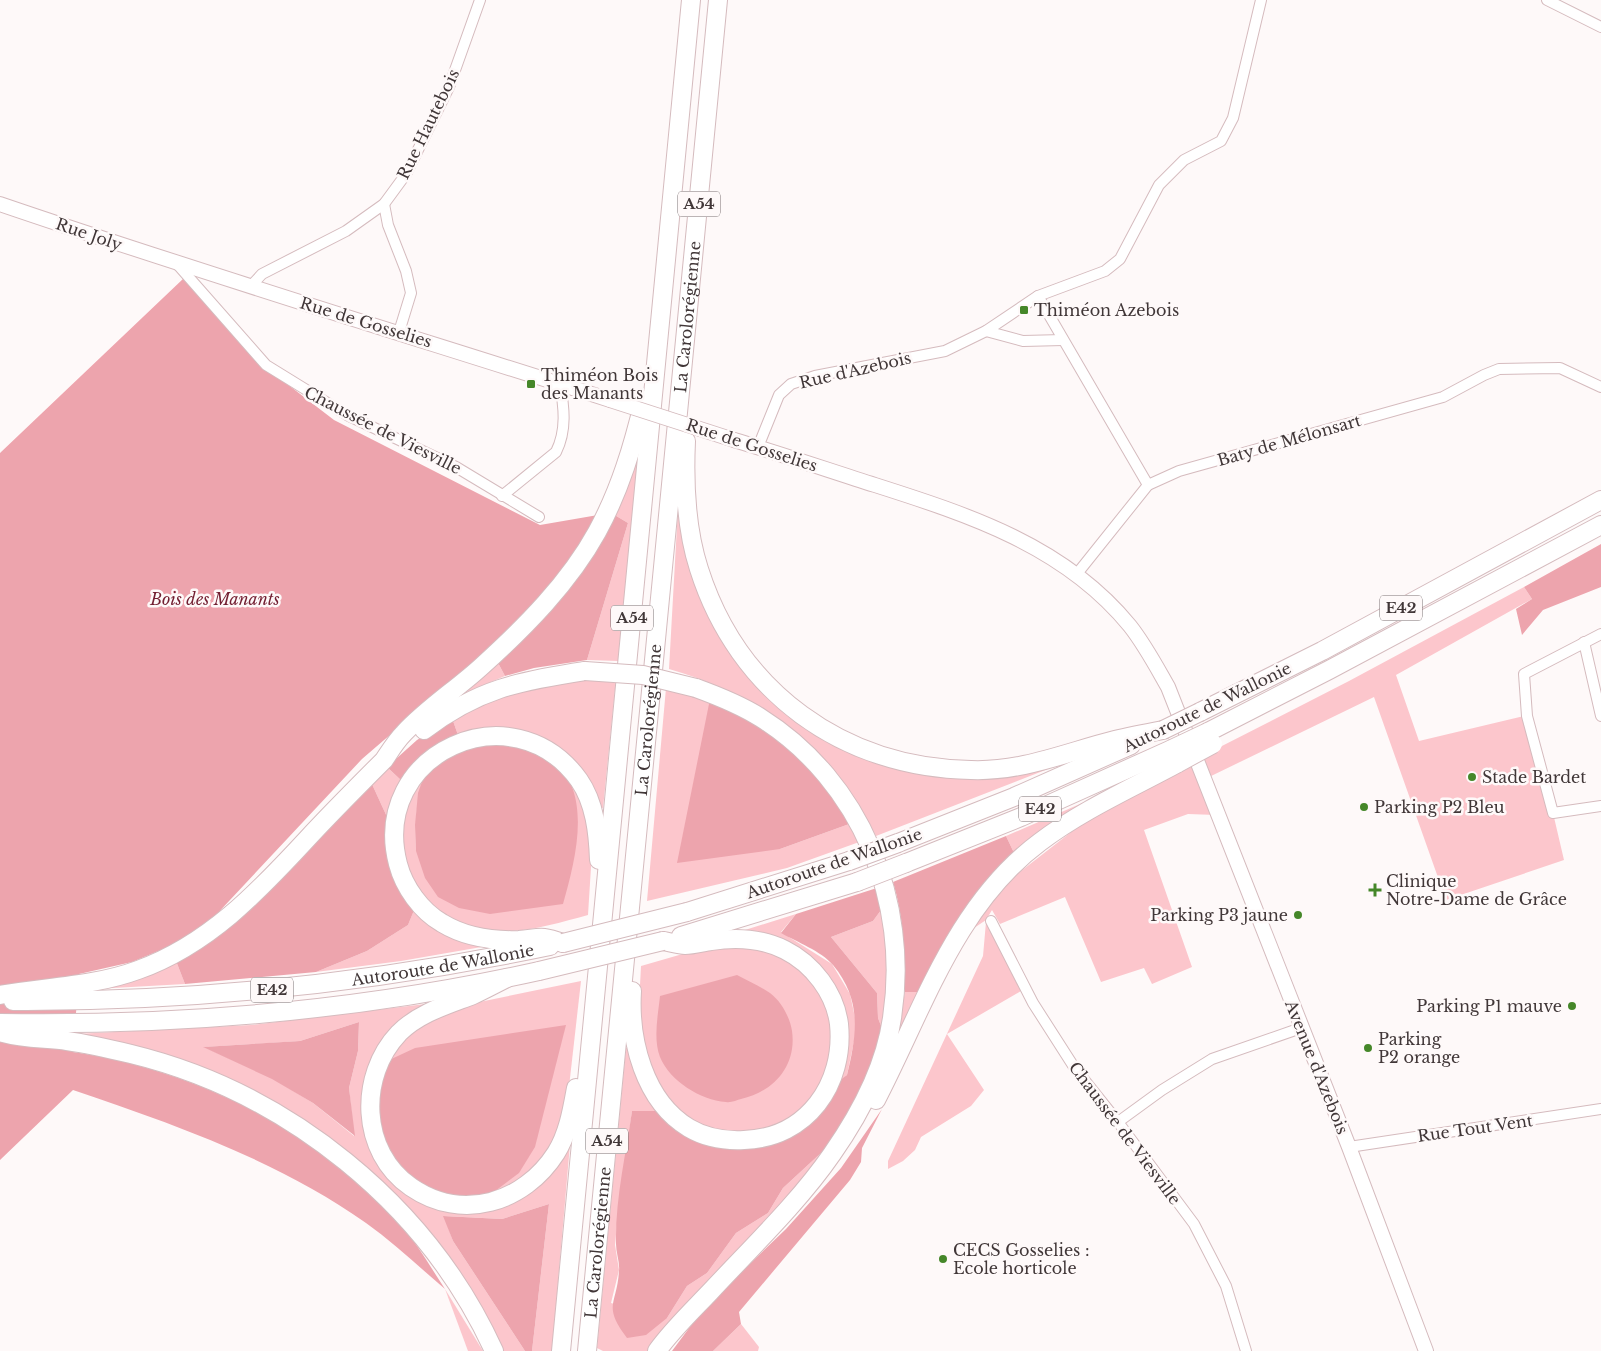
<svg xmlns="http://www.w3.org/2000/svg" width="1601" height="1351" viewBox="0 0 1601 1351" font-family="'Libre Baskerville',serif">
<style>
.green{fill:#fcc6cc;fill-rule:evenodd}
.forest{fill:#eda4ad}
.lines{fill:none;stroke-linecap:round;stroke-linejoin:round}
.street-casing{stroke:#d5bbbe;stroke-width:12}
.secondary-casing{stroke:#d5bbbe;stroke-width:16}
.highway-casing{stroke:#d5bbbe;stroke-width:20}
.street{stroke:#fff;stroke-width:10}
.secondary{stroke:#fff;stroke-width:14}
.highway{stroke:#fff;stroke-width:18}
.secondary-bridge-casing{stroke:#d5bbbe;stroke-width:16;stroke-linecap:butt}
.highway-bridge-casing{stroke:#d5bbbe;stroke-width:20;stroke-linecap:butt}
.secondary-bridge{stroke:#fff;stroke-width:14}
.highway-bridge{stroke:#fff;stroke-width:18}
.poi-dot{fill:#458729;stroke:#fef9f9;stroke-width:2}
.labels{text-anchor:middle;stroke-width:5;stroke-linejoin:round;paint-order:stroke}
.shield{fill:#fef9f9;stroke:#7a7172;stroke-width:1}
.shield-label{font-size:15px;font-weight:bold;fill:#413738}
.street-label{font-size:16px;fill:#413738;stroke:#fef9f9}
.poi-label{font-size:16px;fill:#413738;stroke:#fef9f9;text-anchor:start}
.park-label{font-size:16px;font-style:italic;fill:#721e31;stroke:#fef9f9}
</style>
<rect width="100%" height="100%" fill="#fef9f9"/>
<g class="green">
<polygon points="642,451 636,481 618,661 587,660 628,523 613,514 635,456"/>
<path d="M682 507 694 569 771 696 917 770 1071 760 876 836C830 749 763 696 669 669L678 508Z"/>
<polygon points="1524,587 1532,599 1396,675 1419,741 1524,716 1553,813 1564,860 1446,900 1374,697 1207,778 1203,759 1218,748 1349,681"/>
<polygon points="496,659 505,676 451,699"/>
<path d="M558 680H616L603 808 599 807C571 741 529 717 458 735L452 718 487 700Z"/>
<polygon points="666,688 710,699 780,849 852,823 862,841 787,868 647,901"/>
<polygon points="1195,763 1216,815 1188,814 1144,830 1192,967 1152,984 1144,968 1101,982 1065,897 1000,924 992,910 986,920 971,930 1003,885 1102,808 1165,773 1184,771"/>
<polygon points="387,767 403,782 388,819 371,782"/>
<path d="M425 773C416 799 415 823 416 851L565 773 583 800 592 851 588 915C558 923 527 933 495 931 443 929 402 887 401 835 400 815 414 788 425 773Z"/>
<polygon points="1126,784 1015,855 1006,836"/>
<polygon points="884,906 890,942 883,1031 878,1018 877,993 831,937 873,921"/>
<polygon points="415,908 493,945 401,961 316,972 367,951 408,925"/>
<polygon points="796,914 781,932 832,964 850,994 857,1027 847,1075 834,1086 844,1048 817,969 729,935"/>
<polygon points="986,922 1021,991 947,1034 984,1090 971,1106 921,1137 915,1150 903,1161 888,1169 888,1161 983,956"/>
<path d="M728 947C736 947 746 946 754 947 782 951 813 975 823 1001 872 1123 692 1202 644 1049 636 1023 640 992 641 966L693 951Z"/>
<polygon points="176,961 185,984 95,989"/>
<polygon points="581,981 569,1087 562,1122 551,1148 521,1182 486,1198 385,1062 402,1039 429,1019 460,1006"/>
<polygon points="905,992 922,992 894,1052"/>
<path d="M434 1003 380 1049 491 1207 571 1133 552 1351H532L549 1204 502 1219 444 1216 453 1241 525 1351H500L467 1288 302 1122 75 1034 251 1025ZM359 1022 358 1051 349 1088 354 1136 313 1103 272 1078 204 1047 300 1041Z"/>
<polygon points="626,1048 632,1048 663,1111 632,1111 618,1214 615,1245 619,1270 611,1303 667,1318 687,1286 707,1273 736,1233 768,1213 783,1188 835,1140 811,1171 649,1351 603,1351 597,1348"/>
<polygon points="445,1289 483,1351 468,1351"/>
<polygon points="741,1324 759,1347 758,1351 713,1351"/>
</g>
<g class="forest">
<path d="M184 278 261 364 334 420 540 525 598 515 569 563 533 607 499 641 362 759 215 916 180 942 132 962 79 974 73 1052C193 1069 323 1132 402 1226 418 1245 431 1268 445 1289 419 1267 394 1243 366 1223 279 1161 173 1124 73 1090L0 1160V453Z"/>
<polygon points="613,514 628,523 587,660 534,668 505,676 496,659"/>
<polygon points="1601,544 1601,587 1543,610 1522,635 1516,609 1532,599 1524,587"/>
<path d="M710 699C748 715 789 742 815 773 828 789 840 806 852 823L780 849 677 863Z"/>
<path d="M452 718 458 735C434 748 417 759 403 782L387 767 417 740Z"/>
<path d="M508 743C518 746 531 748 541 753 597 781 576 858 563 904L490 914 459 908 438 897 425 878 416 851 415 825 418 793 425 773 460 748Z"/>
<polygon points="371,782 388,819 415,908 408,925 367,951 316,972 185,984 176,961"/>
<path d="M1006 836 1015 855 922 992H905C905 955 904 918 893 882Z"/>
<path d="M880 887 884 906 873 921 831 937 877 993 878 1018 883 1031 876 1059 835 1140 783 1188 768 1213 736 1233 707 1273 687 1286 667 1318 646 1335 627 1338C602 1305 617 1305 619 1271 620 1262 616 1253 616 1244 615 1200 626 1154 632 1111H663L754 1144 847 1075C857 1034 862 1000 833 965 821 951 797 942 781 933L796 914Z"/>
<path d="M737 975C748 981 760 986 770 993 782 1002 790 1018 792 1031 797 1066 773 1092 741 1099 737 1100 731 1103 726 1102 700 1100 670 1081 660 1057 653 1039 658 1015 660 996Z"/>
<polygon points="359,1022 358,1051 349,1088 355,1136 313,1103 272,1079 203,1047 300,1041"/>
<polygon points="566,1025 535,1147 519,1173 486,1198 465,1200 427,1189 391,1160 376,1120 385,1062 415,1048"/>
<polygon points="882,1109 862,1148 861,1162 850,1180 739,1312 741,1324 713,1351 672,1351 704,1308 786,1229 841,1168"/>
<polygon points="549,1204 532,1351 525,1351 453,1241 443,1216 502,1219"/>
</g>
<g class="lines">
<defs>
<g id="street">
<polyline points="1547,0 1601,27"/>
<polyline points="384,204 388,225 406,271 411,293 399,332"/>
<polyline points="178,265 266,365 347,415 456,467 539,517"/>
<polyline points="250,287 262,274 346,231 384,204 406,174 449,87 480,0"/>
<polyline points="1038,296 1148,485"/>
<polyline points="986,331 1023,341 1063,340"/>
<polyline points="758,447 779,395 791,384 815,376 945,351 986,331 1038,296 1105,271 1120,259 1159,185 1184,160 1221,141 1233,118 1261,0"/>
<path d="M502 496 556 452C567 430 564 407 560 384"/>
<polyline points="1076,575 1148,485 1179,471 1443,397 1484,375 1499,369 1560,368 1601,387"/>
<polyline points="1601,634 1524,674 1527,716 1553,813 1601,806"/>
<polyline points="1584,642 1601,716"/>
<polyline points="991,921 1033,1003 1074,1067 1118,1122 1194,1224 1226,1286 1246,1351"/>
<polyline points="1118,1122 1162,1090 1212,1059 1301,1028"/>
<polyline points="1349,1147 1601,1109"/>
</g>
<g id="secondary">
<path d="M0 204C202 273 406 335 610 400"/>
<path d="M734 440C781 454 828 470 875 485 969 515 1065 546 1130 626 1145 645 1156 666 1168 687L1349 1147 1426 1351"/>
</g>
<g id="highway">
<path d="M686 441C684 484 686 529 699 569 738 692 843 768 971 770 1022 772 1067 752 1115 740 1131 736 1147 733 1163 730"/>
<polyline points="1200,712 1322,651 1601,500"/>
<path d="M424 730C478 689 519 681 585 671"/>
<polyline points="1208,732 1329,670 1601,525"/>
<polyline points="898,843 1014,797 1131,745"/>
<polyline points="906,863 1021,817 1172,749"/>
<polyline points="687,912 849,861"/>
<polyline points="681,936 857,882"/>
<path d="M563 943C540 935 541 938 519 940 492 941 465 937 442 923 421 911 404 887 398 864 369 753 513 688 579 780 595 803 598 833 599 860"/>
<path d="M507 978C495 984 484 990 473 995 447 1005 419 1013 399 1033 358 1076 360 1152 411 1187 462 1222 524 1203 556 1153 568 1134 572 1110 576 1088"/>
<path d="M632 991C629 1040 644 1101 689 1128 706 1138 725 1141 744 1140 807 1138 845 1084 839 1024 835 993 813 964 785 950 763 939 736 937 711 941 703 942 694 945 685 945 678 945 670 942 663 941"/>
<path d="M0 995C45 987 95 986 138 970 208 945 258 892 307 839 332 812 358 786 384 760 390 751 396 741 404 733 427 708 457 689 482 666 525 627 569 583 597 532 620 490 633 446 644 400"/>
<path id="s1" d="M13 1001C196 1002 372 983 550 946"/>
<path d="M0 1023C181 1026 363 1010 539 971"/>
<path d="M0 1032C22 1039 45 1038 67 1041 88 1044 110 1049 131 1054 287 1092 427 1204 494 1351"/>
<path d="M876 1100C923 1010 955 905 1040 842 1082 810 1132 788 1178 763"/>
<polyline points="561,1351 691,0"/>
<path id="s2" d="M587 1351 718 0"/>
<path d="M657 1351C672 1330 692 1311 710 1292 750 1249 799 1202 832 1154 860 1114 885 1067 892 1018 910 902 861 781 761 718 741 705 718 696 696 688"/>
</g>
</defs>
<use href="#street" class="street-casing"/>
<use href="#secondary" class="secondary-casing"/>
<use href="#highway" class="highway-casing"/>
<use href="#street" class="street"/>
<use href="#secondary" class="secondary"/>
<use href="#highway" class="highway"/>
<defs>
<polyline id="secondary-bridge" points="610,400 734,440"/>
<g id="highway-bridge">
<polyline points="585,671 643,675 696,688"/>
<polyline points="1163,730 1200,712"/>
<polyline points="1172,749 1208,732"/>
<polyline points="1178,763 1213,744"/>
<polyline points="849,861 898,843"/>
<polyline points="857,882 906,863"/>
<polyline points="563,943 687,912"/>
<polyline points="539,971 663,941"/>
</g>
</defs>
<use href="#secondary-bridge" class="secondary-bridge-casing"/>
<use href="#highway-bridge" class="highway-bridge-casing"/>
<use href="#secondary-bridge" class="secondary-bridge"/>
<use href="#highway-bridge" class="highway-bridge"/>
</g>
<g class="poi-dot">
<rect x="1019" y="305" width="10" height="10" rx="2.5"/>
<rect x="526" y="379" width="10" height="10" rx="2.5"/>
<circle cx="1472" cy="777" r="5"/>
<circle cx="1364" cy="807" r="5"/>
<path d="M1372.5 882.5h5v5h5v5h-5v5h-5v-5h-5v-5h5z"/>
<circle cx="1298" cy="915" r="5"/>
<circle cx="1572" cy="1006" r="5"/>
<circle cx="1368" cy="1048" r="5"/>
<circle cx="943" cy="1259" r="5"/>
</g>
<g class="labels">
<g class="shield">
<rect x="678" y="191.5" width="42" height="25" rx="4"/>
<rect x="1380" y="595.5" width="42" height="25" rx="4"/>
<rect x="611" y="605.5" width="42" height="25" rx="4"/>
<rect x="1019" y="796.5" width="42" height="25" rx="4"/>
<rect x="251" y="977.5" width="42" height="25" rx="4"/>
<rect x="586" y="1128.5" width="42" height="25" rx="4"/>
</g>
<g class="shield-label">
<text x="699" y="209">A54</text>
<text x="1401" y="613">E42</text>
<text x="632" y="623">A54</text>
<text x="1040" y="814">E42</text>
<text x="272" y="995">E42</text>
<text x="607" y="1146">A54</text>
</g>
<g class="street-label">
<text transform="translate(428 124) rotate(-64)" y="6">Rue Hautebois</text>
<text transform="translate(89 234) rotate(19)" y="6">Rue Joly</text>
<text dy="6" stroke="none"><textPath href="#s2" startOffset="1039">La Carolorégienne</textPath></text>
<text transform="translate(366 322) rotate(17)" y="6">Rue de Gosselies</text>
<text transform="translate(855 370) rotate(-13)" y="6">Rue d'Azebois</text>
<text transform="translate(383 430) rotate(27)" y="6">Chaussée de Viesville</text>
<text transform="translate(1289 440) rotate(-16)" y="6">Baty de Mélonsart</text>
<text transform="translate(752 445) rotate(18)" y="6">Rue de Gosselies</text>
<text transform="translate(1207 707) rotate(-26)" y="6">Autoroute de Wallonie</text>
<text dy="6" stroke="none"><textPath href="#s2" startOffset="634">La Carolorégienne</textPath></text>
<text transform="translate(834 863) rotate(-19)" y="6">Autoroute de Wallonie</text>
<text dy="6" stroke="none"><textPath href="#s1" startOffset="432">Autoroute de Wallonie</textPath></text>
<text transform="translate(1317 1067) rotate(68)" y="6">Avenue d'Azebois</text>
<text transform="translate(1475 1128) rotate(-8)" y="6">Rue Tout Vent</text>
<text transform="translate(1125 1133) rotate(53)" y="6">Chaussée de Viesville</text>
<text dy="6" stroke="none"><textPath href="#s2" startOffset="109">La Carolorégienne</textPath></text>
</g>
<g class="poi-label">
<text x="1034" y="316">Thiméon Azebois</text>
<text x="541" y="381">Thiméon Bois<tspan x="541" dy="18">des Manants</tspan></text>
<text x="1482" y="783">Stade Bardet</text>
<text x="1374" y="813">Parking P2 Bleu</text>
<text x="1386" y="887">Clinique<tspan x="1386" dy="18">Notre-Dame de Grâce</tspan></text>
<text x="1288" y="921" text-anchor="end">Parking P3 jaune</text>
<text x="1562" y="1012" text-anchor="end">Parking P1 mauve</text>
<text x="1378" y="1045">Parking<tspan x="1378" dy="18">P2 orange</tspan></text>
<text x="953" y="1256">CECS Gosselies :<tspan x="953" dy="18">Ecole horticole</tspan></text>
</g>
<g class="park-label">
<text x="215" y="605">Bois des Manants</text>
</g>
</g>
</svg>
